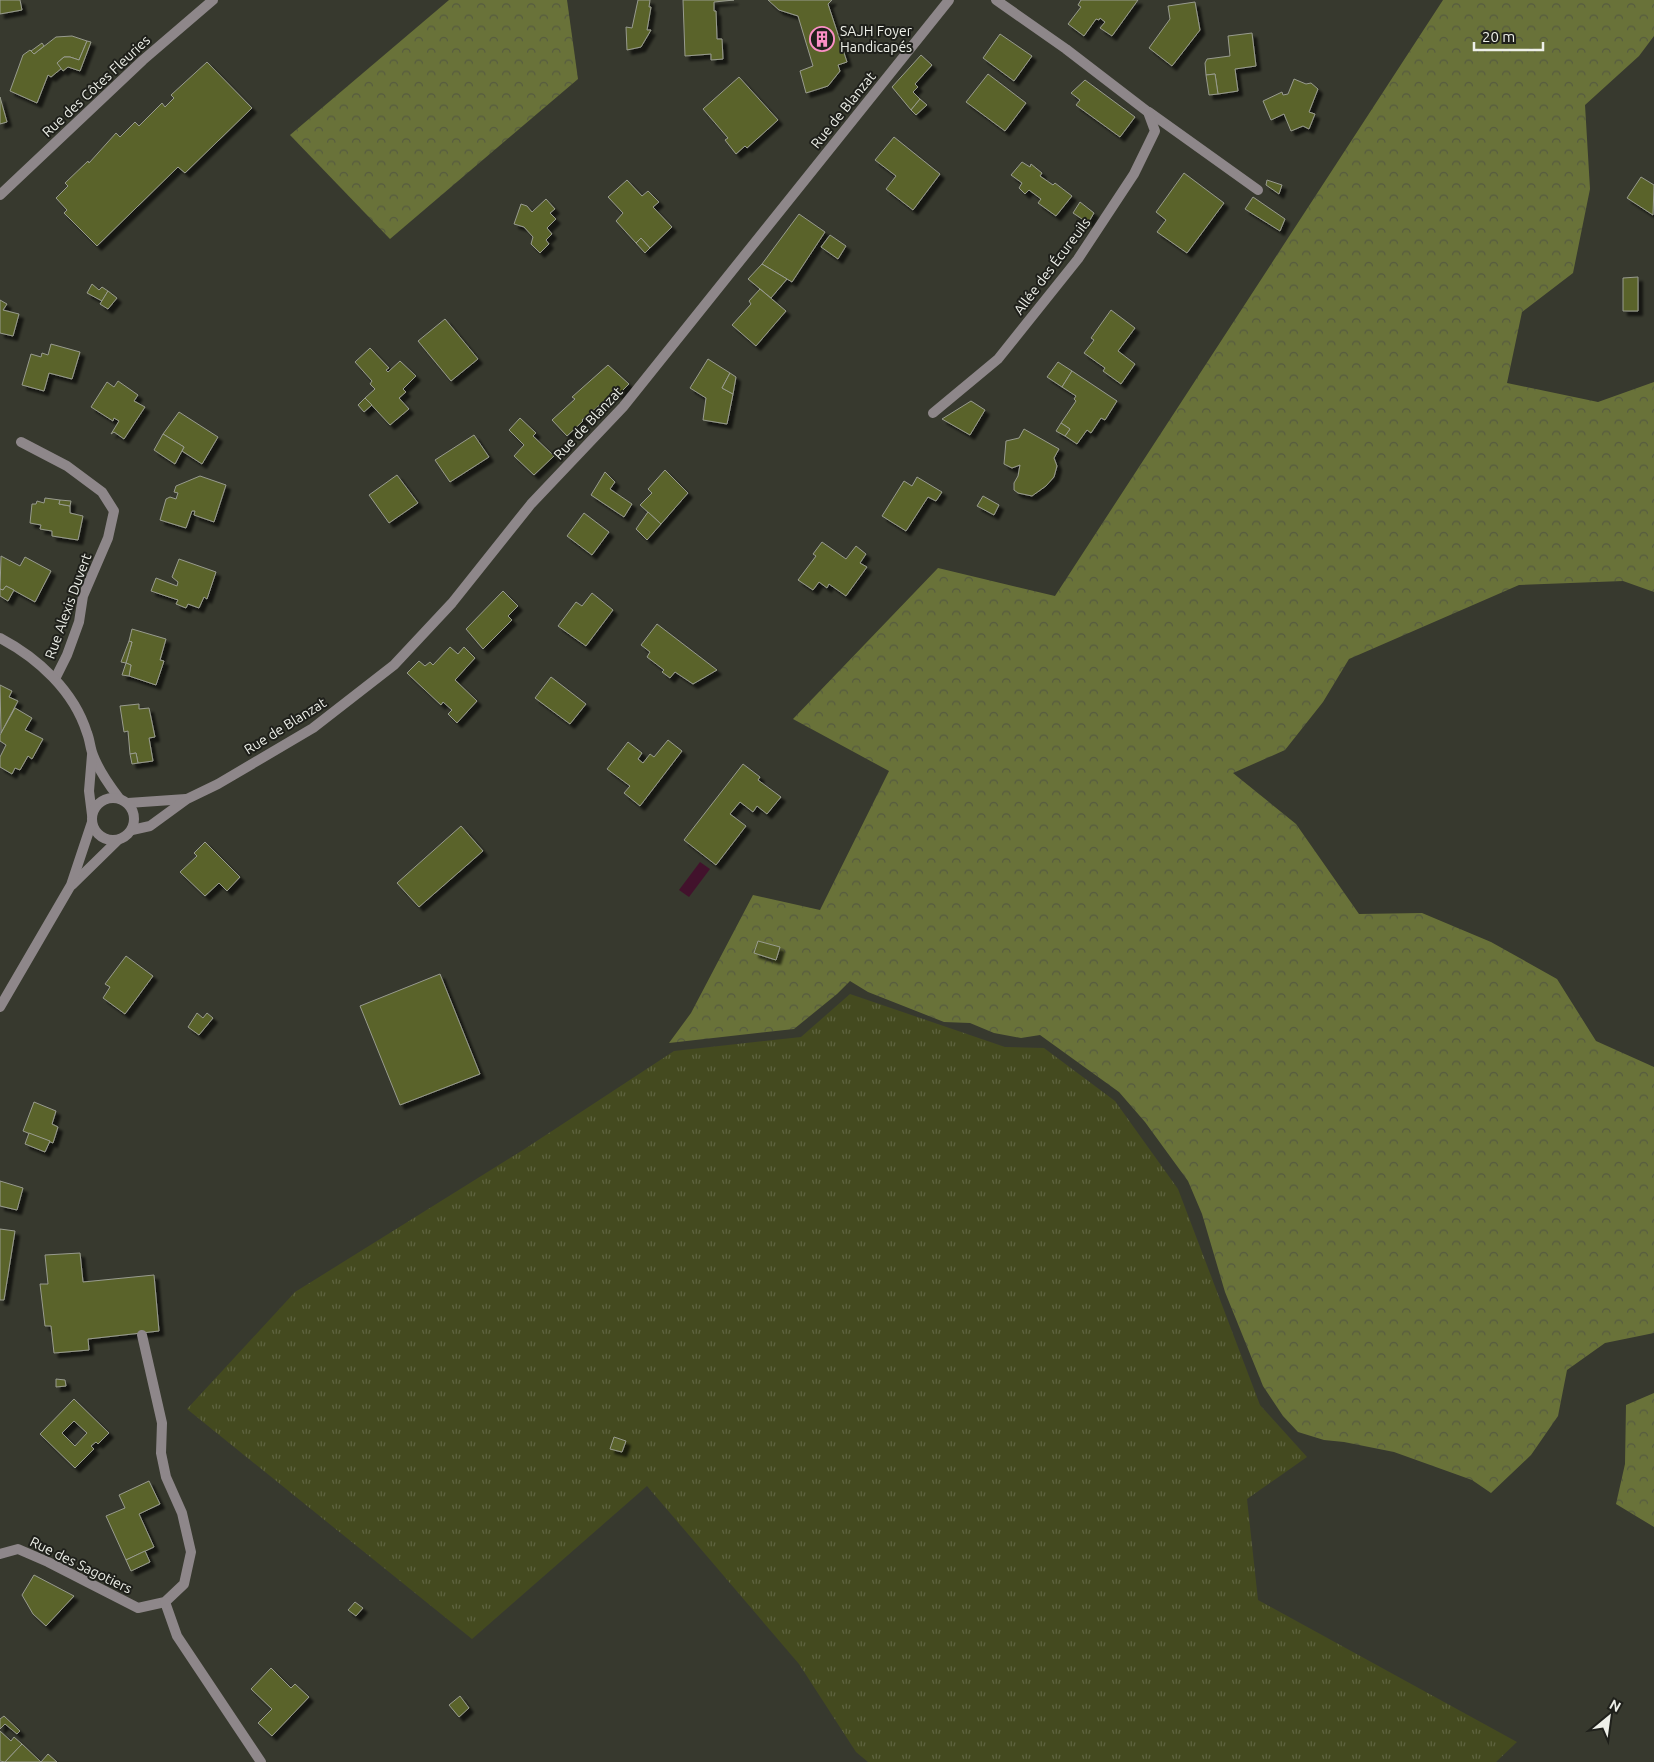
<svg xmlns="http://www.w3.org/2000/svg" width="1654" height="1762" viewBox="0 0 1654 1762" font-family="Ubuntu,sans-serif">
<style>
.grass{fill:url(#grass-tufts)}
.forest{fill:url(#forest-crowns)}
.water{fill:#42122c}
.building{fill:#5a632a;stroke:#989b8e;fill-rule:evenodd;filter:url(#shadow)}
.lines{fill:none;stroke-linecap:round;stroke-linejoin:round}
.minor{stroke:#8e878a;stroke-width:10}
.tertiary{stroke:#8e878a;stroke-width:10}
.labels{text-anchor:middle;stroke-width:4;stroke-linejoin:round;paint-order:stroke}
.poi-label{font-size:14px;fill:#eef0e9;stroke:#1f201b;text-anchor:start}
.street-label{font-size:14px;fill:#eef0e9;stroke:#1f201b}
</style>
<defs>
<pattern id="grass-tufts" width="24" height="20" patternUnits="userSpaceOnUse" patternTransform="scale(1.25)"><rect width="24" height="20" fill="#444a1f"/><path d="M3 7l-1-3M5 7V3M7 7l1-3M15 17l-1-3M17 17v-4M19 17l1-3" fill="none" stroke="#5f6440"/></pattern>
<pattern id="forest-crowns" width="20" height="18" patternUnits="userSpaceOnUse" patternTransform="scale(1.25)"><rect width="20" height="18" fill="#697239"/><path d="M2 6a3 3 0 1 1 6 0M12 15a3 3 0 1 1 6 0" fill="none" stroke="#565b40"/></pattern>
<filter id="shadow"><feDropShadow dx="4.5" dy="4.5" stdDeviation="1" flood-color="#0009"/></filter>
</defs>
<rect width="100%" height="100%" fill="#37392e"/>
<polygon class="grass" points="850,994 1005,1047 1044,1048 1115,1101 1178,1189 1260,1405 1307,1457 1247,1499 1258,1600 1517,1742 1496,1762 868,1762 856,1752 799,1664 647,1486 472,1639 187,1409 295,1292 523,1150 674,1051 801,1037"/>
<g class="forest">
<polygon points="449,0 567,0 578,79 390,239 290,135"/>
<polygon points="1443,0 1654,0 1654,36 1639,56 1585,105 1590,189 1573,273 1522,312 1507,383 1598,402 1654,382 1654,592 1623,581 1519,585 1349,659 1323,702 1285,750 1233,773 1296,824 1359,914 1422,913 1491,942 1557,979 1596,1041 1654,1067 1654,1333 1605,1343 1567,1370 1558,1416 1531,1455 1491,1493 1472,1480 1394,1452 1344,1442 1324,1440 1298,1432 1283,1416 1263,1386 1225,1292 1202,1214 1188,1181 1145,1122 1119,1092 1040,1035 1021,1038 994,1033 970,1023 944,1022 868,992 850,981 837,994 794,1029 669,1043 691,1013 753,895 820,910 889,771 793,719 938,568 1055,596"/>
<polygon points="1654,1393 1654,1527 1616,1504 1625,1464 1626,1405"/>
</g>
<polygon class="water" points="700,862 710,869 689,897 679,890"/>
<g class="building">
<polygon points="0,0 20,0 22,10 0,14"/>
<polygon points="638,0 650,0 649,7 651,7 647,30 651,30 641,47 627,50 626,27 632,28"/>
<polygon points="683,0 734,0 714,2 714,11 716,11 717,39 722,39 723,59 711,60 711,54 685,56"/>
<polygon points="768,0 832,0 828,4 847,62 838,65 840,71 828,86 806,93 800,71 813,66 798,16 779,10"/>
<polygon points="1081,0 1138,0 1112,36 1100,28 1105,22 1100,18 1099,20 1096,19 1084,36 1068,24 1081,7 1078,5"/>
<polygon points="1195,2 1200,30 1172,66 1149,48 1170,19 1168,6"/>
<polygon points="1252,33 1256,66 1235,69 1238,91 1218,94 1215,74 1206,75 1205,63 1207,59 1230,56 1228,36"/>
<polygon points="1000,34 1032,56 1014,81 983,58"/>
<polygon points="72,36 87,41 79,60 70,57 64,57 57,63 62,68 51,77 48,75 37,103 10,91 23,55 30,50 34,54 56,37"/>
<polygon points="87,41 91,42 80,71 68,67 63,71 57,63 64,57 70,57 79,60"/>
<polygon points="42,43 44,46 34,54 31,51"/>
<polygon points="921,55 932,65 915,84 918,87 913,92 920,99 911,110 892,87"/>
<polygon points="207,62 252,108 185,173 178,167 97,246 64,213 67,210 56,198 68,186 65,183 88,161 89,163 116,133 120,137 135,122 139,126 162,103 165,107 174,98 171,95"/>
<polygon points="988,74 1026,103 1005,131 966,102"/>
<polygon points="1215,74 1218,94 1209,95 1206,75"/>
<polygon points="739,77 778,120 747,148 745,146 736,154 725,140 728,138 703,109"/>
<polygon points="1294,79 1306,84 1311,83 1318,89 1309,112 1315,114 1309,129 1303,126 1291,131 1284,114 1271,120 1263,101 1282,92 1283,95 1288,94"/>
<polygon points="1085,80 1135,117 1120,137 1076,105 1080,100 1071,93"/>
<polygon points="0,97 7,122 0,124"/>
<polygon points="920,99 927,105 916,115 911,110"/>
<polygon points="894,137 940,174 913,210 886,189 896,176 875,160"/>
<polygon points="1022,162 1030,167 1031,164 1042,173 1040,176 1053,185 1055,183 1072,196 1056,216 1038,203 1041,199 1029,190 1025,194 1019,188 1022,183 1011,175"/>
<polygon points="1184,173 1224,203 1187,253 1157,232 1166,220 1156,212"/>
<polygon points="1641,177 1654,185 1653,215 1627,198"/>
<polygon points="627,180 642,196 648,191 659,202 653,207 672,227 650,248 641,238 636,243 616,221 623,213 608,197"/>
<polygon points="1267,180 1282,185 1279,194 1266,185"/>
<polygon points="1253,197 1285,219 1280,231 1245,209"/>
<polygon points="546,199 555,209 550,213 556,219 547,228 552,234 546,240 549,244 540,253 531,244 533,237 524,227 514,224 521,204 527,206 532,212"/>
<polygon points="1080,202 1094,213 1088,223 1073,213"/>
<polygon points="799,214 825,232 792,282 762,264"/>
<polygon points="830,235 846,246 838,259 821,247"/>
<polygon points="641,238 650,248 645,253 636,243"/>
<polygon points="762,264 787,279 771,298 748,279"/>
<polygon points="1638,277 1638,311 1623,311 1623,278"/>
<polygon points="92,284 99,290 102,287 108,291 102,301 87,293"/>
<polygon points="760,289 786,311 756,346 732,325 751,304 749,301"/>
<polygon points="108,291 117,298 108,309 100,304"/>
<polygon points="0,300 7,304 3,310 19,314 13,336 0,333"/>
<polygon points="1111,310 1135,328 1118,351 1135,364 1121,384 1103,371 1105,368 1084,353 1094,340 1091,338"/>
<polygon points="445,319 478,359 451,381 418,341"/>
<polygon points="51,344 80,352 72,379 49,373 44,391 22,385 31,354 41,357 42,353 48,355"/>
<polygon points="370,348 389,368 386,370 388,372 400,361 416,376 403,389 406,392 399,398 409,409 390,425 365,398 375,389 370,384 372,381 355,362"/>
<polygon points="708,359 730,373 722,388 733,394 727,424 703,420 706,398 690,388"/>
<polygon points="1058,362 1072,371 1062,387 1047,377"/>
<polygon points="608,365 629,384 618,395 615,392 582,420 583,421 567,436 552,420 575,399 572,397"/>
<polygon points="1072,371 1117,401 1105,420 1101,418 1091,433 1087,430 1077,444 1065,436 1070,429 1061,423 1076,401 1074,399 1076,396 1062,387"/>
<polygon points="730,373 736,377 733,394 722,388"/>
<polygon points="118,381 138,395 134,401 145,407 124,439 114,432 111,434 119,421 114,418 113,421 91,407 107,382 114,387"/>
<polygon points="365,398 372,405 364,412 358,405"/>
<polygon points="971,401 985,410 970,435 942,419"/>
<polygon points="179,412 218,437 202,464 182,451 184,447 163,434"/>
<polygon points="520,418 536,433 533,436 554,456 534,475 514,456 524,445 509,430"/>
<polygon points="1061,423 1070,429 1065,436 1056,431"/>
<polygon points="1024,429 1059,449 1054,458 1057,466 1054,477 1046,486 1032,496 1018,493 1014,490 1014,483 1018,476 1020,465 1012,468 1004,464 1006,441 1019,438"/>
<polygon points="163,434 184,447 175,464 154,450"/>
<polygon points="474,435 489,457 450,482 435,460"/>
<polygon points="665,470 688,493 661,524 640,505 652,493 648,489"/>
<polygon points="605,472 615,482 610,489 632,504 624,517 591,495"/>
<polygon points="397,475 418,503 389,523 369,495"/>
<polygon points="200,476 226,485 214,522 194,515 195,511 192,511 186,528 160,520 166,499 170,497 176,499 178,493 174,492 176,486"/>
<polygon points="917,477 942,492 936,501 928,497 906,531 882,516 904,481 912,486"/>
<polygon points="983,496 999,505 994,515 977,506"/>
<polygon points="45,498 60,500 59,504 70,506 70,513 83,516 78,540 52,536 52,531 40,529 41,525 30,523 32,504 36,504 37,501 44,503"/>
<polygon points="60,500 71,501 70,506 59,504"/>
<polygon points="648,512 661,524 647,540 636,529"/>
<polygon points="584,513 609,532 592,555 567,536"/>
<polygon points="822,542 846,559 856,546 866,554 860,563 867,567 846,596 829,584 827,588 819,582 813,590 798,580 816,556 813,554"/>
<polygon points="1,556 20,566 25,557 51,571 35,602 6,586 3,590 0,589"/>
<polygon points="179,559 216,572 207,599 204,597 199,608 188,604 186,608 176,604 178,600 151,591 156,578 177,586 178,582 172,577"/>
<polygon points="6,586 14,590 8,601 0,596 0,589 3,590"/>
<polygon points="503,591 518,606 508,616 512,620 483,649 466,629"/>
<polygon points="592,593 613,610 586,646 558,626 576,602 582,606"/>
<polygon points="657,624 717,670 693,684 675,672 670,678 662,672 664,670 647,657 650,652 641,645"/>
<polygon points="132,629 166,639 160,660 164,661 156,685 129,676 131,665 126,663 132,642 129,641"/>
<polygon points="129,641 132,642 126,663 121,662"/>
<polygon points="450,647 458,654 464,647 475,658 455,680 477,701 457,723 448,714 452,710 443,702 441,705 407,673 419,661 425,666 430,662 433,665"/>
<polygon points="126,663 131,665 129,676 122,675"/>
<polygon points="551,677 586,704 570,724 535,698"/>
<polygon points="0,685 12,691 9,697 18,701 1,733"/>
<polygon points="139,704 139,709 149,708 155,737 149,738 153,761 138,763 136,753 130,754 128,731 124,732 120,706"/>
<polygon points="15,708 32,718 25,730 43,739 32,759 28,756 20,770 15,768 12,774 0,767 0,757 6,745 0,741 0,735"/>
<polygon points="668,740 682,751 640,806 624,793 630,786 607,769 628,742 642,753 638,759 643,763 650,754 654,757"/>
<polygon points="136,753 138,763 132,764 130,754"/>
<polygon points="743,764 760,777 758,780 781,797 767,814 757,806 753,812 740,802 730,814 746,826 716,865 684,840"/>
<polygon points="461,826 483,851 419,907 397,883"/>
<polygon points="205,842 240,877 227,891 219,883 205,896 180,872 197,856 194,853"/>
<polygon points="758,941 780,947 776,960 754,953"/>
<polygon points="126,956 153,976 125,1014 103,998 110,987 105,984"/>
<polygon points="440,974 480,1074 400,1105 360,1006"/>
<polygon points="197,1013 203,1018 207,1013 213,1018 199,1035 188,1027"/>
<polygon points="34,1102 56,1111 52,1124 58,1127 53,1143 23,1131"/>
<polygon points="29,1133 50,1141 45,1152 25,1144"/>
<polygon points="0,1181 23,1188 17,1210 0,1206"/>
<polygon points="0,1229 15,1231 4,1300 0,1300"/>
<polygon points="80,1253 83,1282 154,1275 159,1331 88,1339 89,1350 54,1353 51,1326 45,1326 40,1284 48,1284 45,1255"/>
<polygon points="56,1379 65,1380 66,1386 56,1387"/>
<path d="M74 1399 109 1433 98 1444 96 1442 91 1446 94 1449 75 1468 40 1434ZM74 1421 87 1433 75 1446 62 1433Z"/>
<polygon points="614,1437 626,1441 622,1452 610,1449"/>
<polygon points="149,1481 160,1504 139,1514 154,1547 126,1560 106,1516 125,1508 119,1495"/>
<polygon points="145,1551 150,1562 131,1571 126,1560"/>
<polygon points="34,1575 74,1596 46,1626 33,1614 22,1595"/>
<polygon points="355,1602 363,1608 356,1616 348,1610"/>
<polygon points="271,1668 291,1688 295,1684 309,1697 272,1736 258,1723 272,1709 251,1689"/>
<polygon points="460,1696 469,1708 459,1717 449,1705"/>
<polygon points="4,1716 20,1731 17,1734 5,1724 0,1729 0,1719"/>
<polygon points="0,1731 11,1741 14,1737 22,1744 5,1762 0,1761"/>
<polygon points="22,1744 41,1762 5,1762"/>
<polygon points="48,1754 57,1762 41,1762"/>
</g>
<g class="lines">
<g class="minor">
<polyline points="1149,112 1258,190"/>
<polyline points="0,195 143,60 213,0"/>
<polyline points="933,413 998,359 1078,259 1134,174 1155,131 1148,112 1066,49 996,0"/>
<polyline points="21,442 67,466 102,492 114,511 108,538 83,596 79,622 67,655 55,679"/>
<path d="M0 638C38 658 74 691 87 733 90 740 90 748 93 755 99 771 109 785 119 798"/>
<polyline points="92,755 89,791 92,815"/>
<polyline points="128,803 186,799"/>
<polyline points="132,830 150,826 187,799 218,784 313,728 394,665 452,603 531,504 623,407 949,0"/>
<polyline points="0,1554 18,1549 48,1562 138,1608 165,1602 184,1584 191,1552 182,1513 166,1477 161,1453 162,1423 142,1335"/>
<polyline points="165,1602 177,1636 261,1762"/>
</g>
<g class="tertiary">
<circle cx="113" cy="819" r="21"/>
<polyline points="72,885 118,840"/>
<polyline points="0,1007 71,885 92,822"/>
</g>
</g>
<defs>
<symbol id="building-ring" viewBox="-11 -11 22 22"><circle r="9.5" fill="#1f201b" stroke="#fb8fc5" stroke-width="1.5"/><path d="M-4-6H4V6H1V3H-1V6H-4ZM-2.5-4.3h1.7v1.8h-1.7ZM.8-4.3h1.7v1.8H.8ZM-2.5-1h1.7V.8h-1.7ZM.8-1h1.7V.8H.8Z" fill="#fb8fc5"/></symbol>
</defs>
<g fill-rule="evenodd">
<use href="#building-ring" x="808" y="25" width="28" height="28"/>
</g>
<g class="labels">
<g class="poi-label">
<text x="840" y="36">SAJH Foyer<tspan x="840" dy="16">Handicapés</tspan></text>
</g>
<g class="street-label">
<text transform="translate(96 86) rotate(-43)" y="5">Rue des Côtes Fleuries</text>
<text transform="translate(843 110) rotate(-51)" y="5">Rue de Blanzat</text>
<text transform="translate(1052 266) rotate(-53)" y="5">Allée des Écureuils</text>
<text transform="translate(588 423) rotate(-47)" y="5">Rue de Blanzat</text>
<text transform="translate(68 606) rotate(-70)" y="5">Rue Alexis Duvert</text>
<text transform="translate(285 726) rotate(-32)" y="5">Rue de Blanzat</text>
<text transform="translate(81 1565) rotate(26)" y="5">Rue des Sagotiers</text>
</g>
</g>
<g transform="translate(1609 1717) rotate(29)" stroke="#1f201b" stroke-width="4" paint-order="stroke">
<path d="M0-4L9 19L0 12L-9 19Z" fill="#eef0e9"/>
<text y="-8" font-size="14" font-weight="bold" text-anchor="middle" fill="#eef0e9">N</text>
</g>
<path d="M1474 42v8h69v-8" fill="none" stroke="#eef0e9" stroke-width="2.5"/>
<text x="1482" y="42" font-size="15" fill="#eef0e9" stroke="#1f201b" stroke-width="4" paint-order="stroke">20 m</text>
</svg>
